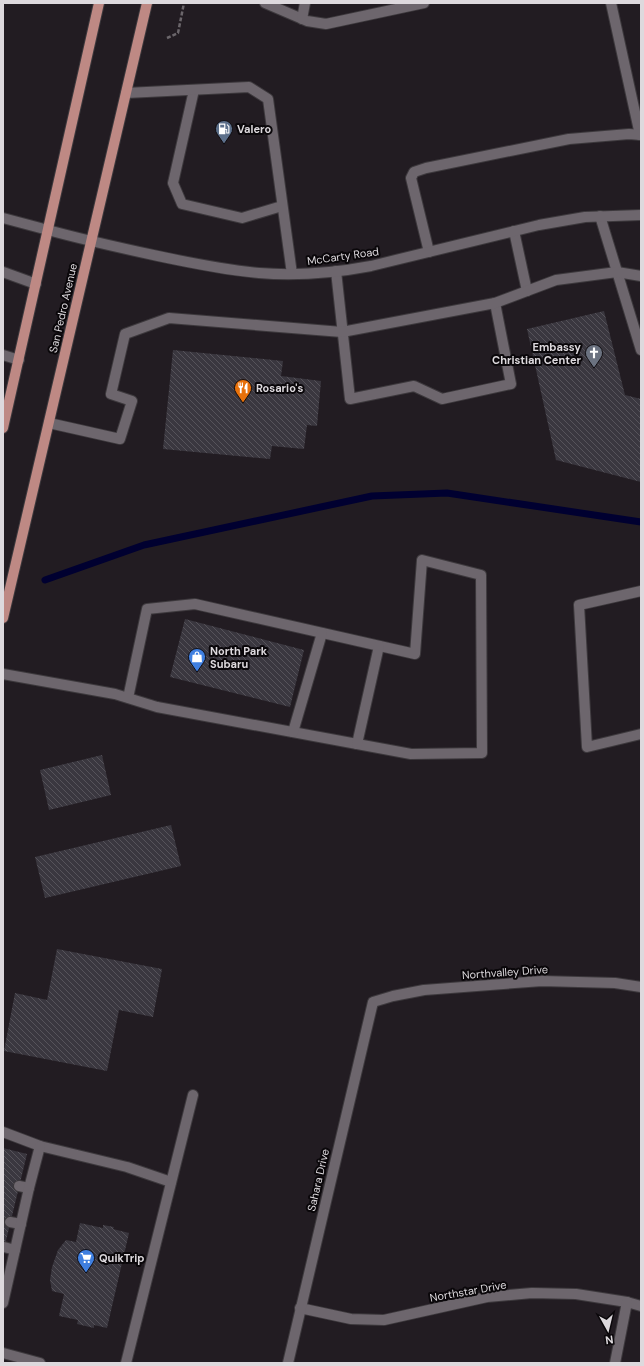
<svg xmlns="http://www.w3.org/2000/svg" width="644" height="1366" viewBox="0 0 644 1366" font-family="'DM Sans',sans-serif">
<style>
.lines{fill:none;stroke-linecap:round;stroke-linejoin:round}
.stream{stroke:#000030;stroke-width:7}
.building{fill:url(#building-back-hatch)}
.service-casing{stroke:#3d393d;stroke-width:12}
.minor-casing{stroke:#3d393d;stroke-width:12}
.tertiary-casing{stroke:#3d393d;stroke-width:12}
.primary-casing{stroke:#3d393d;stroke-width:12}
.path{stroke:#6b666b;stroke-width:2.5;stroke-dasharray:4 2;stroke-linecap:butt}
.service{stroke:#6d666d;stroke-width:10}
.minor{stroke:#6d666d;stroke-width:10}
.tertiary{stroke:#6d666d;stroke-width:10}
.primary{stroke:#be8984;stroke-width:10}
.labels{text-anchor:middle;stroke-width:4;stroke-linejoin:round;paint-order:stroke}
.poi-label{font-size:11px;font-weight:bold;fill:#ddd9dd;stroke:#0a070a;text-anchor:start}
.street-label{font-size:11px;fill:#ddd9dd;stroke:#0a070a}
</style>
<defs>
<pattern id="building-back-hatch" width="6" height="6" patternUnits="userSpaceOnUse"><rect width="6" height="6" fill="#3a373f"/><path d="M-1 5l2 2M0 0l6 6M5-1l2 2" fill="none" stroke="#56535a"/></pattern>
</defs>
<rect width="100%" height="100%" fill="#221c22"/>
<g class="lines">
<polyline class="stream" points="45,580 144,545 372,496 447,493 641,522"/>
</g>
<g class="building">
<polygon points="604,311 625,395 641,399 641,482 556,460 527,329"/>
<polygon points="173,350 283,361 281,376 321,381 317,426 307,425 304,449 272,446 270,459 163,449"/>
<polygon points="185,619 304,650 290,707 170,677"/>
<polygon points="102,755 111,795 49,810 40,770"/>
<polygon points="171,825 181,866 45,898 35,857"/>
<polygon points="57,949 162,969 153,1017 119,1010 107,1071 4,1051 15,993 47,1000"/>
<polygon points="3,1148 27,1154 4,1249 3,1249"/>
<polygon points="80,1223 103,1228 103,1225 114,1227 113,1229 129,1233 107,1328 94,1325 94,1328 77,1324 78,1320 59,1316 64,1294 52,1291 50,1280 52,1267 58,1250 66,1240 76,1242"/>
</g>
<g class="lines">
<defs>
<g id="service">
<polyline points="265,3 307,21 326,24 424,3"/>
<polyline points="611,3 640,135"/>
<polyline points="302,19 305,3"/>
<polyline points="194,90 173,183 182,204 242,218 282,206"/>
<polyline points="126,93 249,87 268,99 292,274"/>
<polyline points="600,216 641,350"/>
<polyline points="3,218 48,230"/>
<polyline points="514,231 527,291"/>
<polyline points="429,252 411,178 414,172 426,168 569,139 629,134 641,135"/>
<polyline points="336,271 350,399 414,386 442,399 511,384 495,303"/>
<polyline points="3,272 36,284"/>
<polyline points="3,355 19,360"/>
<polyline points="49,423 120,439 132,401 111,394 125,334 169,318 342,332 495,303 556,280 617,272 641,276"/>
<polyline points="641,591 579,605 587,747 641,734"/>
<polyline points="3,674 115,694 157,707 411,754 482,753 481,575 422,560 415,654 195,604 147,609 128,698"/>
<polyline points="293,732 322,633"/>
<polyline points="357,744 379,646"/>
<polyline points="3,1132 40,1146 127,1167 171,1182"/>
<polyline points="19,1186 29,1188"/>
<polyline points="10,1222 21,1224"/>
<polyline points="4,1247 15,1250"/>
<polyline points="3,1303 29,1188 40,1146"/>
<polyline points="3,1353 40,1363"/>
<polyline points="126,1363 193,1095"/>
</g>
<g id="minor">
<polyline points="300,1308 351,1319 384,1320 487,1297 532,1293 576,1294 627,1302 641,1306"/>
<polyline points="288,1363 373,1002 393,996 424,990 542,981 615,983 641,987"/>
<polyline points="615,1363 627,1302"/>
</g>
<path id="tertiary" d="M48 230C84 240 121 248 158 256 191 263 225 270 259 273 296 276 334 273 371 266L539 225 585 217 641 215"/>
<g id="primary">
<polyline points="3,428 99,3"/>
<polyline points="3,618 147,3"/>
</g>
</defs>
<use href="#service" class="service-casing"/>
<use href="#minor" class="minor-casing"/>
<use href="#tertiary" class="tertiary-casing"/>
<use href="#primary" class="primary-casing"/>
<polyline class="path" points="167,38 178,33 184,3"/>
<use href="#service" class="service"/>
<use href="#minor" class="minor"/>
<use href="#tertiary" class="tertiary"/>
<use href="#primary" class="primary"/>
</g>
<defs>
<symbol id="fuel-pin" viewBox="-11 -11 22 30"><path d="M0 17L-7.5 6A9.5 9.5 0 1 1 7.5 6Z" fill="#5c6f8a" stroke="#0a070a"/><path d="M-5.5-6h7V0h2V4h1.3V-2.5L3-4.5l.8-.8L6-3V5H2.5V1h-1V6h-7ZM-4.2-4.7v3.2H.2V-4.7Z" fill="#fff"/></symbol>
<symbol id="church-pin" viewBox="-11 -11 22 30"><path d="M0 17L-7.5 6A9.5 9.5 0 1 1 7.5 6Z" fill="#6b7280" stroke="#0a070a"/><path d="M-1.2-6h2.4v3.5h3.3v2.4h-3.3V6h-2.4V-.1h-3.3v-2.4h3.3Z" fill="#fff"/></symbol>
<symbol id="restaurant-pin" viewBox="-11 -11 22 30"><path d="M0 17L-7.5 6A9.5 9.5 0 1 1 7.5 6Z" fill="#e8710a" stroke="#0a070a"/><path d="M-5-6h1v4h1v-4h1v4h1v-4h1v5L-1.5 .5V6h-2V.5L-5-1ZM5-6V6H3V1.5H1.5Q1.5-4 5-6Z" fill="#fff"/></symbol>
<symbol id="shop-pin" viewBox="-11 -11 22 30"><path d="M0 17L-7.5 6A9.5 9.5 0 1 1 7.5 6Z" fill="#3f7fe0" stroke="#0a070a"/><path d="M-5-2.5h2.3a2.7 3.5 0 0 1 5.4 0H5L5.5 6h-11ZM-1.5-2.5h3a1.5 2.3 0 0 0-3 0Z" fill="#fff"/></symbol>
<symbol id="supermarket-pin" viewBox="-11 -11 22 30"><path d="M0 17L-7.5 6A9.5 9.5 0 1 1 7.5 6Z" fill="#3f7fe0" stroke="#0a070a"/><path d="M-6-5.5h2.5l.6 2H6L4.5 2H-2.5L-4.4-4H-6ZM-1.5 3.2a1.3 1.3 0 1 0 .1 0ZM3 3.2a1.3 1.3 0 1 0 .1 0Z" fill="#fff"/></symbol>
</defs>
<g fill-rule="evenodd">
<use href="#fuel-pin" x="214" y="119" width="20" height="27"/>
<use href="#church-pin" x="584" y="343" width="20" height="27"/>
<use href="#restaurant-pin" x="233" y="378" width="20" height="27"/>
<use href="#shop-pin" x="187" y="647" width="20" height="27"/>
<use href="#supermarket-pin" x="76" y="1248" width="20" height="27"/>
</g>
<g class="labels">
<g class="poi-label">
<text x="237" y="133">Valero</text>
<text x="581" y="351" text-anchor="end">Embassy<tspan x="581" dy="13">Christian Center</tspan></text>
<text x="256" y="392">Rosario's</text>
<text x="210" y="655">North Park<tspan x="210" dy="13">Subaru</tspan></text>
<text x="99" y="1262">QuikTrip</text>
</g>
<g class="street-label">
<text transform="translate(343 256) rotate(-8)" y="4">McCarty Road</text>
<text transform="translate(63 308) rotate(-77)" y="4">San Pedro Avenue</text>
<text transform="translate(505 972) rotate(-4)" y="4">Northvalley Drive</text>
<text transform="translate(318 1180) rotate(-77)" y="4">Sahara Drive</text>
<text transform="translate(468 1291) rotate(-10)" y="4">Northstar Drive</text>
</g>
</g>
<rect width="644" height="1366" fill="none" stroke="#ddd9dd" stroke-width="8"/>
<g transform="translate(608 1330) rotate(172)" stroke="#0a070a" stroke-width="3" paint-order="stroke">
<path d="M0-3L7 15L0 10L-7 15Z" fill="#ddd9dd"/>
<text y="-6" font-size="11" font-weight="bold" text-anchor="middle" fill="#ddd9dd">N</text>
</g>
</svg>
